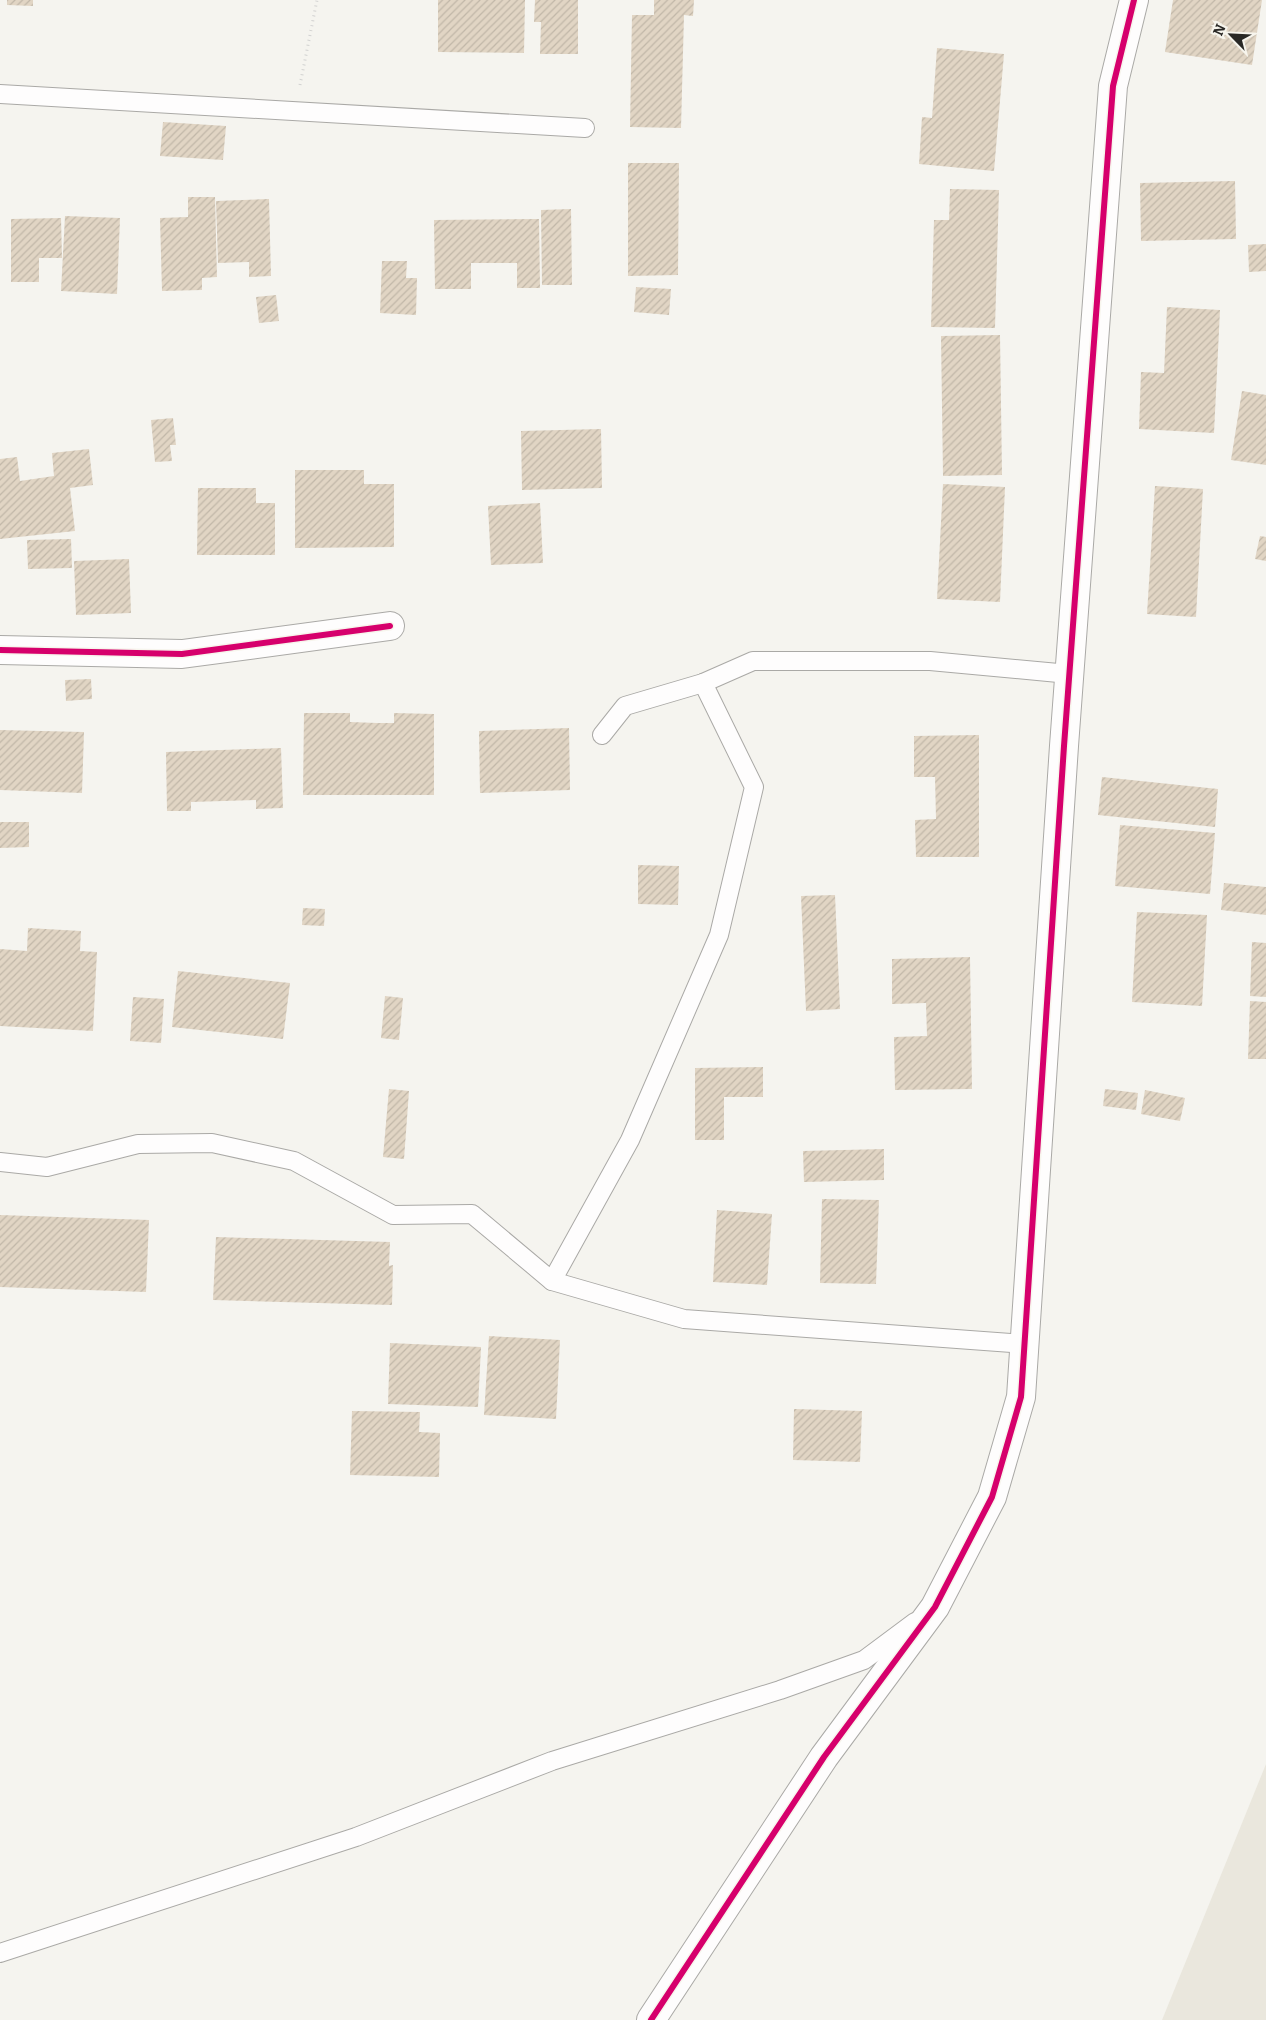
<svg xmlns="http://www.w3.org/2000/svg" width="1266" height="2020" viewBox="0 0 1266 2020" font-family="Bitter,serif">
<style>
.built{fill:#eae7dd}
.building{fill:url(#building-hatch)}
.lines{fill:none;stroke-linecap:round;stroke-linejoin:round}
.service-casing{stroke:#aaa9a6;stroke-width:20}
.minor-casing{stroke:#aaa9a6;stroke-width:30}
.path{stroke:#d2d2d1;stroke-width:3;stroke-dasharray:1 4;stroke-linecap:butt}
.service{stroke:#fefdfd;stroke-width:18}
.minor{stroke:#fefdfd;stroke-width:28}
.cycleway-casing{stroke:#f7f5ed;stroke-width:9}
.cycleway{stroke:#d6006c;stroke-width:6}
</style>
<defs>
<pattern id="building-hatch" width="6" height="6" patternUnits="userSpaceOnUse" patternTransform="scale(1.25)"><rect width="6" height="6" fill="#e1d5c4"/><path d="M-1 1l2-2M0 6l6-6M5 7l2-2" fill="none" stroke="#c1b7a8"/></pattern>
</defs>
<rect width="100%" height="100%" fill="#f5f4ef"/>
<polygon class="built" points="1266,1764 1266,2020 1162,2020"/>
<g class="building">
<polygon points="7,0 33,0 33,6 7,5"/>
<polygon points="438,0 525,0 524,53 438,52"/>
<polygon points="535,0 578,0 578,54 540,54 541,22 534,22"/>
<polygon points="654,0 694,0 693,16 684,15 681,128 630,127 632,15 654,15"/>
<polygon points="1173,0 1262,0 1252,65 1165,52"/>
<polygon points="937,48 1004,54 994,171 919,164 922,117 932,118"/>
<polygon points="163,122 226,126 223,160 160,156"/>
<polygon points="628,163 679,163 678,275 628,276"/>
<polygon points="1235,181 1236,239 1141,241 1140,183"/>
<polygon points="950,189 999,190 995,328 931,327 934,220 949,220"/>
<polygon points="188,197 215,197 217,277 202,278 202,290 162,291 160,218 188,217"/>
<polygon points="269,199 271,276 249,277 249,262 218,263 216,201"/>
<polygon points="571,209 572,285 542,285 541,210"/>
<polygon points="65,216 120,218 117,294 61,291"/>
<polygon points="61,218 62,258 39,258 39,282 11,282 11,219"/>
<polygon points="539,219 540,288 517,288 517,263 471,263 471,289 435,289 434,220"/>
<polygon points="1266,244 1266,271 1249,272 1248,245"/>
<polygon points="382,261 407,261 406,278 417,278 416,315 380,313"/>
<polygon points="636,287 671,289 669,315 634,312"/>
<polygon points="276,295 279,321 259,323 256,297"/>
<polygon points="1167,307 1220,310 1214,433 1139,429 1141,372 1164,373"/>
<polygon points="1000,335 1002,475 943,476 941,336"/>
<polygon points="1242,391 1266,395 1266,465 1231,460"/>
<polygon points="173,418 176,445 170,445 172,461 155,462 151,420"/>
<polygon points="601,429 602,488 522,490 521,431"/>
<polygon points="89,449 93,485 70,488 75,531 0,539 0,459 17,457 20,481 54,476 52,453"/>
<polygon points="295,470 364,470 364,484 394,484 394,547 295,548"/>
<polygon points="943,484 1005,487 1000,602 937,599"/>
<polygon points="1155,486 1203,489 1196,617 1147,614"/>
<polygon points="198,488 256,488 256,503 275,503 275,555 197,555"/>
<polygon points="540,503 543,563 491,565 488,506"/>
<polygon points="1260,536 1266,537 1266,561 1255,559"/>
<polygon points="71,539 72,568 28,569 27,540"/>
<polygon points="129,559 131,613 76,615 74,561"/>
<polygon points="91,679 92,699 66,701 65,680"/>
<polygon points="304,713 350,713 350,722 377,723 394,723 394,713 434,714 434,795 303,795"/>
<polygon points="569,728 570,790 480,793 479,731"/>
<polygon points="0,730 84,732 82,793 0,790"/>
<polygon points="979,735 979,857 916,857 915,820 936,819 935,777 914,777 914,736"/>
<polygon points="281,748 283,808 256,809 256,800 191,802 191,811 167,811 166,752"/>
<polygon points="1102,777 1218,789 1215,827 1098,815"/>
<polygon points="0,822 29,822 29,847 0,848"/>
<polygon points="1120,825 1215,833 1210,894 1115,886"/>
<polygon points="638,865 679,866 678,905 638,904"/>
<polygon points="1224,883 1266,887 1266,915 1221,910"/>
<polygon points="835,895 840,1009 806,1011 801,896"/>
<polygon points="303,908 325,909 324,926 302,925"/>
<polygon points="1137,912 1207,915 1202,1006 1132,1002"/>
<polygon points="28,928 81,931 80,951 97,952 93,1031 0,1026 0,949 27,951"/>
<polygon points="1252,942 1266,943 1266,997 1250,996"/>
<polygon points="970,957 972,1089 895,1090 894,1037 927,1036 926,1003 892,1004 892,959"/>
<polygon points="178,971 290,983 283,1039 172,1027"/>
<polygon points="385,996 403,998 399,1040 381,1038"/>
<polygon points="133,997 164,999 161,1043 130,1041"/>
<polygon points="1250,1001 1266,1002 1266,1059 1248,1059"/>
<polygon points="763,1067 763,1097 724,1097 724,1140 695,1140 695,1068"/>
<polygon points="389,1089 409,1091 404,1159 383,1157"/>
<polygon points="1105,1089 1138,1093 1136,1110 1103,1106"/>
<polygon points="1145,1090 1185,1098 1180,1121 1141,1114"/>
<polygon points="884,1149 884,1180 804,1182 803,1151"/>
<polygon points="822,1199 879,1200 876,1284 820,1283"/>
<polygon points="717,1210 772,1214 767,1285 713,1282"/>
<polygon points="0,1215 149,1220 146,1292 0,1287"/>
<polygon points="216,1237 390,1242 389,1266 393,1265 392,1305 213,1300"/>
<polygon points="489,1336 560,1340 556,1419 484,1415"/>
<polygon points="390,1343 481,1347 478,1407 388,1404"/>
<polygon points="794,1409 862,1411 860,1462 793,1460"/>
<polygon points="352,1411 420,1412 419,1432 440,1433 439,1477 350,1475"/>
</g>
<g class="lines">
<defs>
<g id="service">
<polyline points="0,94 585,128"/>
<polyline points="602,735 625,706 703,683 753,661 930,661 1069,674"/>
<polyline points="0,1162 47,1167 138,1144 212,1143 294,1161 393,1215 472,1214 552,1281 684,1319 1024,1344"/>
<polyline points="552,1281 630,1140 719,935 754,787 703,683"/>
<polyline points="0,1953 356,1837 552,1761 780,1690 864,1660 915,1622"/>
</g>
<g id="minor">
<polyline points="0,650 182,654 390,626"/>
<polyline points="651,2020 824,1757 935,1607 992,1497 1021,1397 1064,746 1113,86 1134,0"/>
</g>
</defs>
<use href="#service" class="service-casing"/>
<use href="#minor" class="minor-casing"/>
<polyline class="path" points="300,85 317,0"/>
<use href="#service" class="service"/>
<use href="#minor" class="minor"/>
<defs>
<g id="cycleway">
<polyline points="0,650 182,654 390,626"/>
<polyline points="651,2020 824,1757 935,1607 992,1497 1021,1397 1064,746 1113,86 1134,0"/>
</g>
</defs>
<use href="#cycleway" class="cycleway-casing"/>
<use href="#cycleway" class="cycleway"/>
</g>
<g transform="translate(1231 35) rotate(294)" stroke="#f7f5ed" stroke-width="4" paint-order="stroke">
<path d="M0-4L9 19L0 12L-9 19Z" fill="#292825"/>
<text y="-8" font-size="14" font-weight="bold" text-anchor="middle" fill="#292825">N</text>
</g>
</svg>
